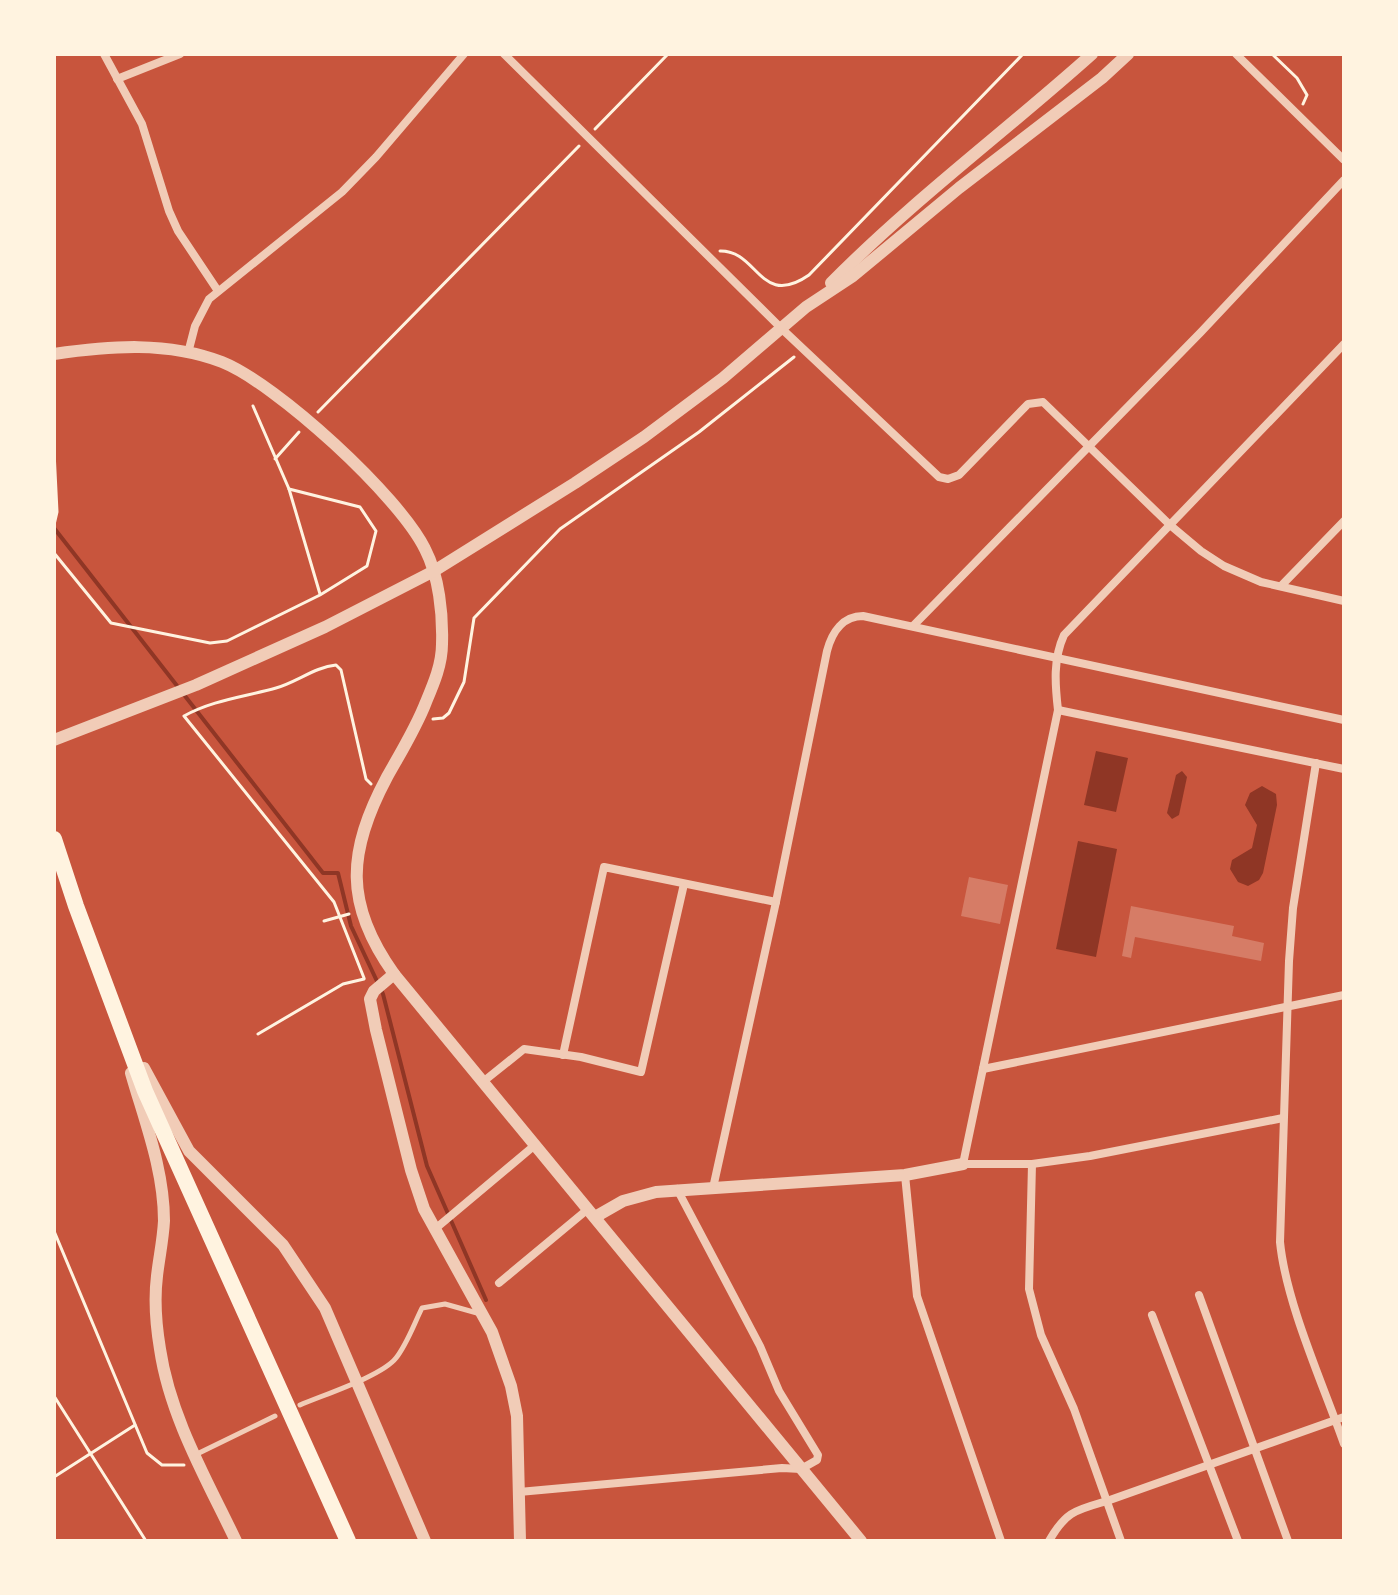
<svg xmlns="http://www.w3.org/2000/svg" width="1398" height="1595" viewBox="0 0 1398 1595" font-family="'DejaVu Sans',sans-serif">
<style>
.water{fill:#8f3625}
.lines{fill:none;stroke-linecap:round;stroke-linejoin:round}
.stream{stroke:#8f3625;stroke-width:4}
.building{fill:#d67c66}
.path{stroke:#fff3e0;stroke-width:3}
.service{stroke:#f1ccb7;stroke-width:5}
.minor{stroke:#f1ccb7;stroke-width:8}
.tertiary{stroke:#f1ccb7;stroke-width:12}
.trunk{stroke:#fff3e0;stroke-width:16}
</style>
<rect width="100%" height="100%" fill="#c8553d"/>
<g class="water">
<polygon points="1096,751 1128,758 1116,812 1084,805"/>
<polygon points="1182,771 1187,777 1179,815 1172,819 1167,813 1176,775"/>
<polygon points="1262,786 1276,794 1277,805 1263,873 1259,880 1248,886 1238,882 1230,869 1232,860 1252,848 1257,825 1245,805 1250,793"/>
<polygon points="1078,841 1117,849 1096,957 1056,949"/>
</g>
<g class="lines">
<polyline class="stream" points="54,528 323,873 338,873 351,926 383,994 427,1166 486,1300"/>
</g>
<g class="building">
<polygon points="969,877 1008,885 1000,924 961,916"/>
<polygon points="1131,906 1234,926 1232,936 1264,943 1261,961 1135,937 1131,958 1122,956"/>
</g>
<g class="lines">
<g class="path">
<polyline points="1272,54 1297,78 1307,95 1303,104"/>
<polyline points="595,129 668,54"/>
<path d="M720 251C758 250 760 309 809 275L1023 54"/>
<polyline points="253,406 289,489 320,594"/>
<polyline points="318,412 579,146"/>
<polyline points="54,451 57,512 54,525"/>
<polyline points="275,459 299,432"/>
<polyline points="54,553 111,623 210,643 227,641 320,595 367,566 376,531 360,507 289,489"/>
<polyline points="433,719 443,718 449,713 464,682 474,618 560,529 699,432 794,357"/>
<polyline points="324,921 349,914"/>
<path d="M364 978 334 902 184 716C213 700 244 697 276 688 297 682 315 667 336 665L341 670 366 779 371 784"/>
<polyline points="258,1034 343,984 364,979"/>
<polyline points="54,1231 147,1453 162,1465 184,1465"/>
<polyline points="54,1396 146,1541"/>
<polyline points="54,1477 135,1425"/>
</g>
<g class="service">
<path d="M300 1405C323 1395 382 1376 396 1358 407 1344 414 1324 422 1308L445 1304 477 1313"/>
<polyline points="197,1454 275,1416"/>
</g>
<g class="minor">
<polyline points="104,54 142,124 169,211 178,231 218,291"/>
<polyline points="504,54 782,329 939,477 948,479 959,475 1028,404 1043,402 1170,525 1201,551 1224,566 1261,582 1344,601"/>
<polyline points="1236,54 1344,160"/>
<polyline points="117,79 180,54"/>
<polyline points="188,353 195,326 209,299 342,192 376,157 464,54"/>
<polyline points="1281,586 1344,521"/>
<polyline points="913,626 1201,332 1344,180"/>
<polyline points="1058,710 1344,769"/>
<path d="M1316 763 1293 908 1289 961 1280 1242C1286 1303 1323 1384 1344 1444"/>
<polyline points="563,1055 604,867 776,902"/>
<polyline points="983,1069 1344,995"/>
<polyline points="484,1081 524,1049 581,1057 641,1072 684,884"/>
<path d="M1283 1118 1090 1156 1032 1164H963L1058 710C1055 684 1053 659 1064 635L1344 344"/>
<polyline points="1032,1164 1029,1289 1041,1335 1074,1409 1121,1541"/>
<polyline points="905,1175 917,1296 1001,1541"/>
<path d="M713 1188 776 902 827 651C832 632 843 616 863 616L1344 720"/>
<polyline points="435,1229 535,1145"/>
<polyline points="499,1283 588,1209"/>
<polyline points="1199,1295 1288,1541"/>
<polyline points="1152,1315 1238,1541"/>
<polyline points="519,1492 782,1468 801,1469 817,1460 818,1455 779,1391 760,1346 677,1189"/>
<path d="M1049 1541C1066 1511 1076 1510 1107 1501L1344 1417"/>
</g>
<g class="tertiary">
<path d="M831 283C913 200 1006 131 1092 54"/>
<path d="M54 354C110 346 167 341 222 362 277 384 399 496 425 549 439 576 443 614 442 644 442 664 434 683 426 702 416 728 401 752 387 777 347 852 344 904 394 974L861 1541"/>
<polyline points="54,740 196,685 325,627 434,571 575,483 644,437 723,378 806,307 853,276 959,188 1102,78 1128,54"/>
<polyline points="394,974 374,991 370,999 376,1030 411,1170 424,1209 492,1332 511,1386 517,1416 520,1541"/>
<polyline points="144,1068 189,1151 283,1245 325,1308 425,1541"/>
<path d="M131 1073C145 1122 164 1170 164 1221 163 1240 159 1258 157 1276 154 1300 156 1325 160 1349 170 1417 207 1480 236 1541"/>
<polyline points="595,1217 623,1201 656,1192 905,1175 963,1164"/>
</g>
<polyline class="trunk" points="54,839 76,906 145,1091 348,1541"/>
</g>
<rect width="1398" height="1595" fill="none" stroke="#fff3e0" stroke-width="112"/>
</svg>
